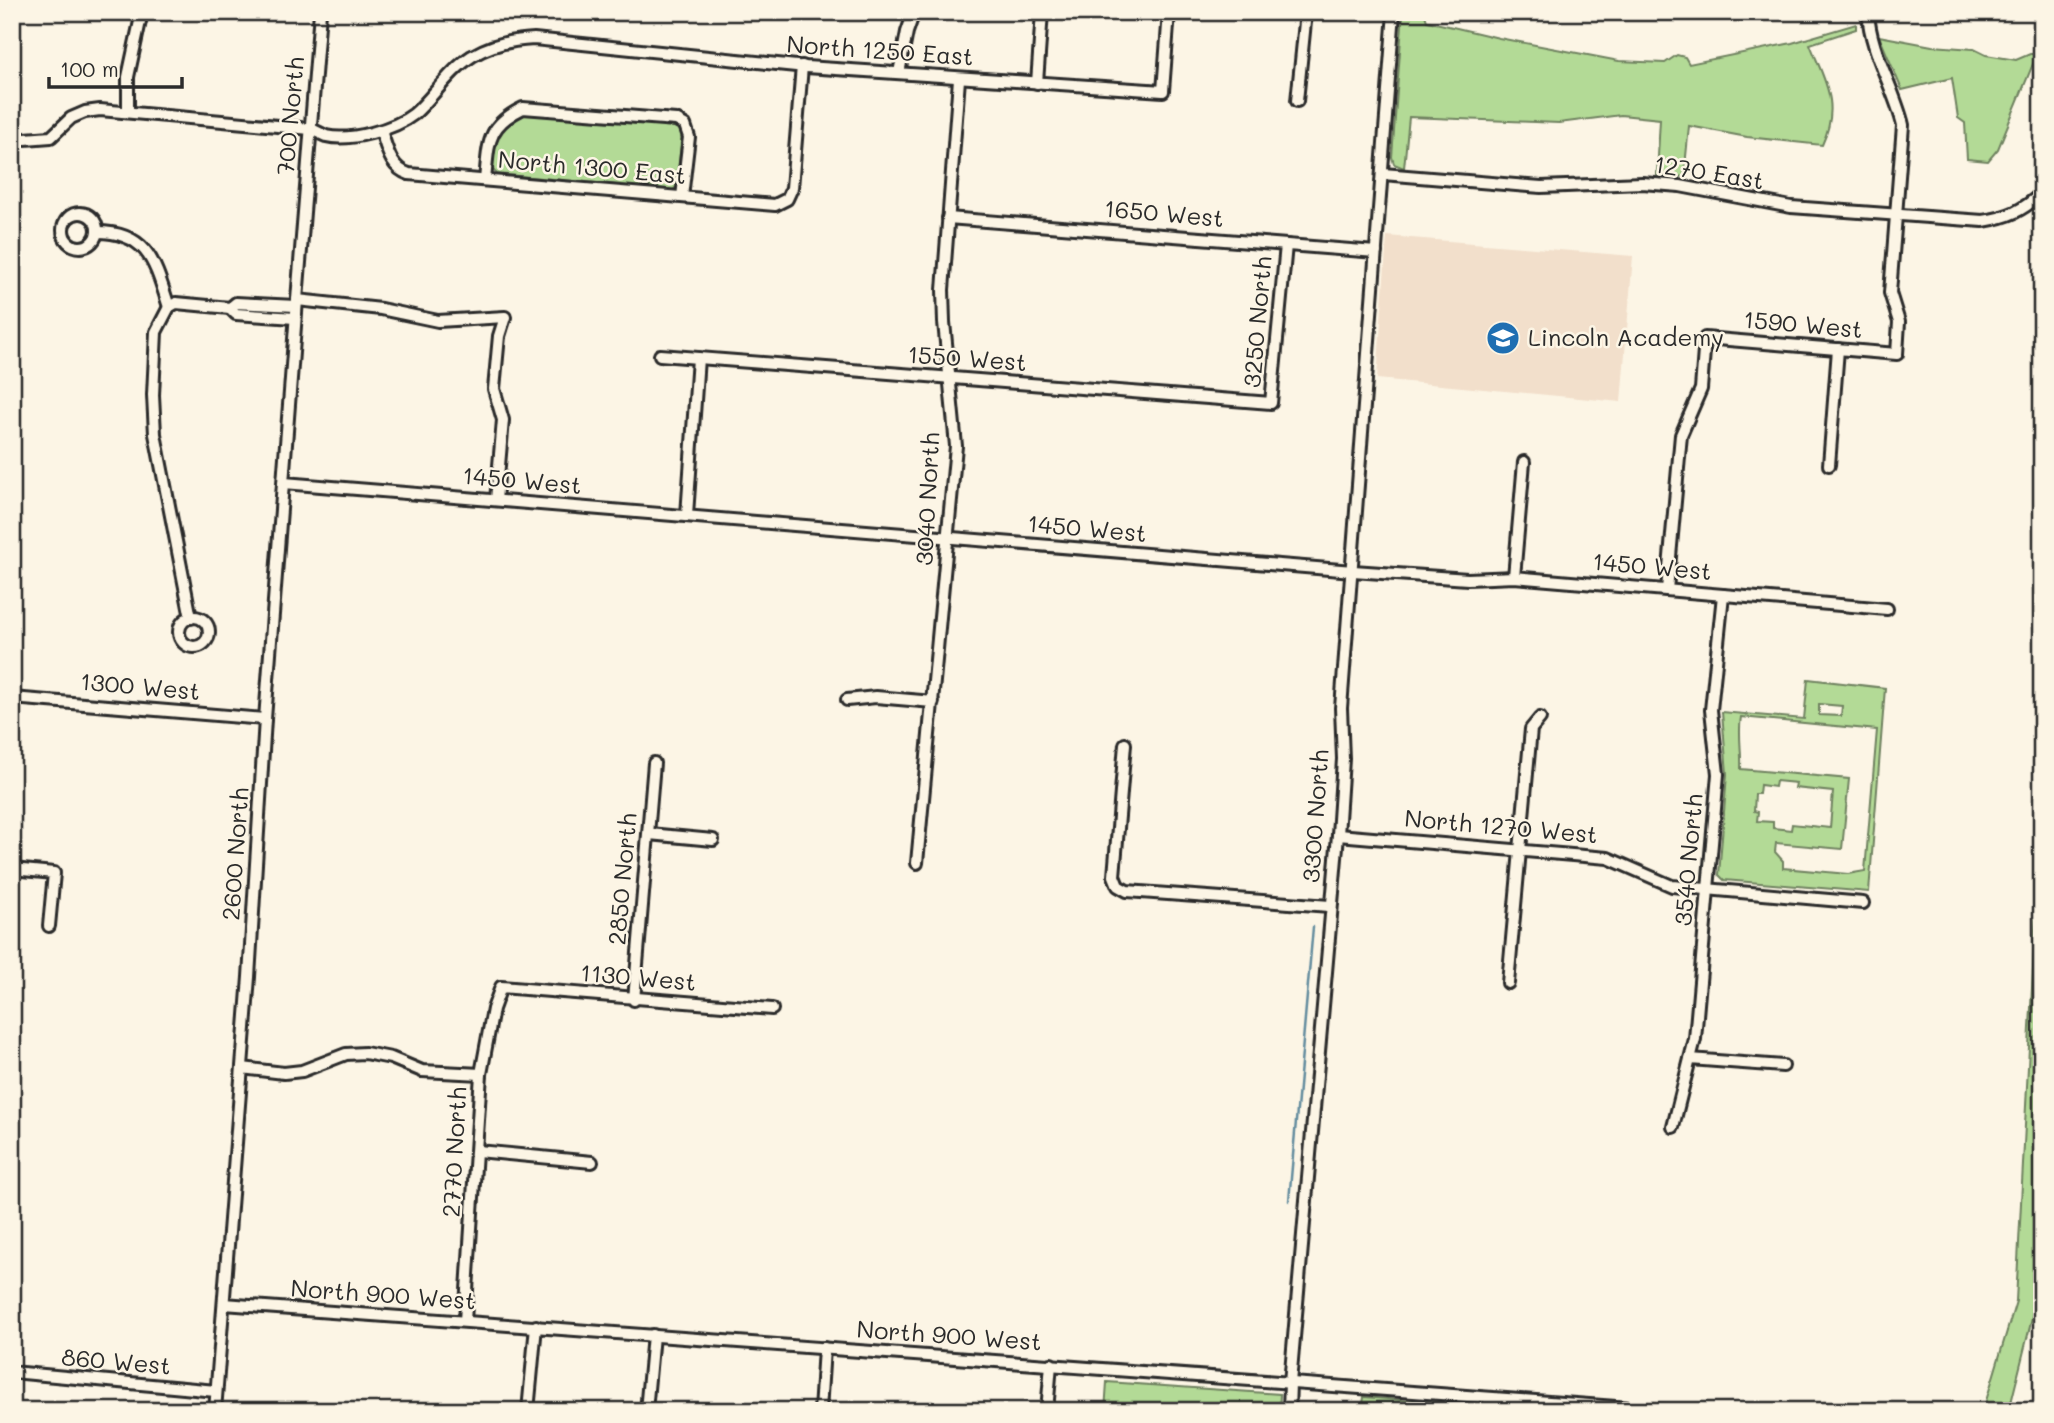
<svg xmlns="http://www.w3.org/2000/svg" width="2054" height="1423" viewBox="0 0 2054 1423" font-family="Mali,sans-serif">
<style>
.built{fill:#f2dfcb}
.green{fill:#b3da96;stroke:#6f8260;stroke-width:2;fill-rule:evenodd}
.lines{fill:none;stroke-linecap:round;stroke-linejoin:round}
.stream{stroke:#648c9e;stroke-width:2.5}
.minor-casing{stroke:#2b2b2b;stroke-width:16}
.minor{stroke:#fcf5e5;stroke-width:10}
.labels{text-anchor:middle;stroke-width:5;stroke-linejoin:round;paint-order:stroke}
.street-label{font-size:24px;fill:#2b2b2b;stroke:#fcf5e5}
.poi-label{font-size:24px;fill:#2b2b2b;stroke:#fcf5e5;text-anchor:start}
</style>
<rect width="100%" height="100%" fill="#fcf5e5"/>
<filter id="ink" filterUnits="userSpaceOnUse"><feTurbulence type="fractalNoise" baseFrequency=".0143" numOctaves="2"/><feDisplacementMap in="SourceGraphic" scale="14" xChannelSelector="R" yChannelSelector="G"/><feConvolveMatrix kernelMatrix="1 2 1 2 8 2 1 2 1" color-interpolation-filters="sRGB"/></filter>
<g filter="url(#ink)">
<polygon class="built" points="1387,236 1633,256 1621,402 1377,379"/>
<g class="green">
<path d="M1403 12H1424L1427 21 1499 38 1619 61 1665 63 1677 55 1685 57 1689 64 1792 43 1856 24V29L1810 44C1825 82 1841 104 1822 145L1747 137 1689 126 1684 177 1657 175 1660 119 1621 115 1559 123 1409 117 1404 168 1394 164 1392 157Z"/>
<polygon points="1879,36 1932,46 1974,49 1986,55 2016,60 2030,54 2042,54 2042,60 2035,59 1998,149 1988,161 1967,159 1965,123 1958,118 1952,78 1902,90"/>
<path d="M525 113 676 125 682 131 677 186 673 190 497 174 492 169C495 140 496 124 525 113Z"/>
<path d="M1808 679 1885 688 1869 892 1724 880 1719 875 1727 774 1722 712 1804 719ZM1819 704 1842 706 1841 716 1819 715ZM1741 717 1877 730 1865 871 1848 874 1783 868V861L1775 852 1776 843 1842 849 1849 779 1741 769C1742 752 1738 734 1741 717ZM1776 781 1796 783 1795 788 1833 792 1830 828 1792 824 1791 830 1773 828V822L1757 821 1758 812 1754 811 1755 794H1759L1760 785 1775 787Z"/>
<polygon points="2042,899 2042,1240 2039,1290 2009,1411 1983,1411 2016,1301 2036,910"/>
<polygon points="1107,1382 1280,1394 1279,1411 1105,1411"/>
<polygon points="1364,1397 1518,1410 1524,1409 1524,1411 1362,1411"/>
</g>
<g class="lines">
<polyline class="stream" points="1289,1201 1313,927"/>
<defs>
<g id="minor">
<polyline points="899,73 907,32 914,12"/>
<polyline points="1037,83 1042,12"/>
<polyline points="1297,101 1306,12"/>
<polyline points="128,112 128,77 142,12"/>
<path d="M381 131C387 148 390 168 409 174L775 205 787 199 792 188 802 66"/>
<path d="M12 140 51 137 71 118 85 112 100 110 311 129C316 131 321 134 326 136 350 142 395 129 414 114 434 96 449 71 472 56 490 45 513 40 534 39L806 67 1163 91 1169 12"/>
<path d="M1383 174 1541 187 1642 183 1680 186 1791 207 1983 221C2009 217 2022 211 2042 193"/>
<path d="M485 180C489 143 486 126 523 108L676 120 685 125 689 137 682 197"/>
<circle cx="80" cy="230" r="17"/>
<polyline points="948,218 1376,252"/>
<path d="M97 232C149 232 155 264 169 307"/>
<polyline points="297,300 381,309 438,321 505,317 499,336 494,389 503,420 496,500"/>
<polyline points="169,307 156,332 153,395 155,434 191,618"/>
<polyline points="169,307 176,303 230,308 236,303 296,306"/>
<polyline points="230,308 236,314 295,318"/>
<polyline points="660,355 1271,403 1286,245"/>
<polyline points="1829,465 1838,349"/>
<polyline points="284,483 1353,571 1468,579 1514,577 1887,609"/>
<polyline points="687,515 698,358"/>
<polyline points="1514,577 1524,462"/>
<path d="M1667 590 1681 435 1701 389 1705 338 1897 354 1899 322 1890 293 1903 125C1894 87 1870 52 1868 12"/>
<circle cx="194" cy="632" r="15"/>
<polyline points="12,698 265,719"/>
<polyline points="847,700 876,697 933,702"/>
<polyline points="1125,744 1114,876 1118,886 1127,891 1330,906"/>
<polyline points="649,834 713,840"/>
<polyline points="1338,835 1608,858 1672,886 1863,903"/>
<polyline points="917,863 956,446 944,322 943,290 959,79"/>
<polyline points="12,869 54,873 49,926"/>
<polyline points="1508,983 1531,729 1540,718"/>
<polyline points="634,1000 654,763"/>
<polyline points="1690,1059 1783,1066"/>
<polyline points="242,1068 284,1073 302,1071 346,1054 365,1053 391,1058 422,1071 481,1074"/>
<polyline points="1673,1127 1695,1039 1718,774 1711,710 1723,595"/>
<polyline points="478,1151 592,1162"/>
<polyline points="224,1304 1670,1411"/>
<polyline points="465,1321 481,1074 493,1009 501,987 772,1009"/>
<polyline points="12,1372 216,1391"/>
<polyline points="215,1411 249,977 265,719 297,300 320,12"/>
<polyline points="528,1411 536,1326"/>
<polyline points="646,1411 653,1335"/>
<polyline points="820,1411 824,1348"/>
<polyline points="1047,1411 1051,1364"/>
<polyline points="1289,1411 1290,1383 1338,835 1343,759 1341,708 1394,12"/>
</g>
</defs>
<use href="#minor" class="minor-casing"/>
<use href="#minor" class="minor"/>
</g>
</g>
<defs>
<symbol id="school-disc" viewBox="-11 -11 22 22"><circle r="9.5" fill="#1f6fb2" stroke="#fcf5e5"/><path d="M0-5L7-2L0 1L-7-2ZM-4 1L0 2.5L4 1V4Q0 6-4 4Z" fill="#fff"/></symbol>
</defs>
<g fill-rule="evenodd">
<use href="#school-disc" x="1484" y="319" width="38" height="38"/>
</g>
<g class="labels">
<g class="street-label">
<text transform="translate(880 51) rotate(4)" y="8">North 1250 East</text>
<text transform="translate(291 116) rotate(-85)" y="8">700 North</text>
<text transform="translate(592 168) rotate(5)" y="8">North 1300 East</text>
<text transform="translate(1709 173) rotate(9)" y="8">1270 East</text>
<text transform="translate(1164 214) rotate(5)" y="8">1650 West</text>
<text transform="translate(1258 322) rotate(-85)" y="8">3250 North</text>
<text transform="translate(1803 325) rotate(5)" y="8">1590 West</text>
<text transform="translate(967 359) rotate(4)" y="8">1550 West</text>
<text transform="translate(522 481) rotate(5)" y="8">1450 West</text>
<text transform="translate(928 499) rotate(-87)" y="8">3040 North</text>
<text transform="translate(1087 529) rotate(5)" y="8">1450 West</text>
<text transform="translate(1652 567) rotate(5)" y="8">1450 West</text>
<text transform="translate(140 687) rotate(5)" y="8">1300 West</text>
<text transform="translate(1316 816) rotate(-86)" y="8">3300 North</text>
<text transform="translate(1501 827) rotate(5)" y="8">North 1270 West</text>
<text transform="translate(236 854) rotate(-86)" y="8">2600 North</text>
<text transform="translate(1689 860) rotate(-85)" y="8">3540 North</text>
<text transform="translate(623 879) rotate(-85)" y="8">2850 North</text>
<text transform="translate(638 978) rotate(5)" y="8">1130 West</text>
<text transform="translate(455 1152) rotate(-87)" y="8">2770 North</text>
<text transform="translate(383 1295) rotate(4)" y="8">North 900 West</text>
<text transform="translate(949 1336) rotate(4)" y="8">North 900 West</text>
<text transform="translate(116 1362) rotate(5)" y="8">860 West</text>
</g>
<g class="poi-label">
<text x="1528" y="346">Lincoln Academy</text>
</g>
</g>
<rect width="2054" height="1423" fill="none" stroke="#fcf5e5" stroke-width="42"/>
<rect x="21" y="21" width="2012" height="1381" fill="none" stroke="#2b2b2b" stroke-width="2.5" filter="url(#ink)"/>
<path d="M49 77v10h133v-10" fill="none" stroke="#2b2b2b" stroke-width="3.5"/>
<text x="60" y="77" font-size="21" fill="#2b2b2b" stroke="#fcf5e5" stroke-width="5" paint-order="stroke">100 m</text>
</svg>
